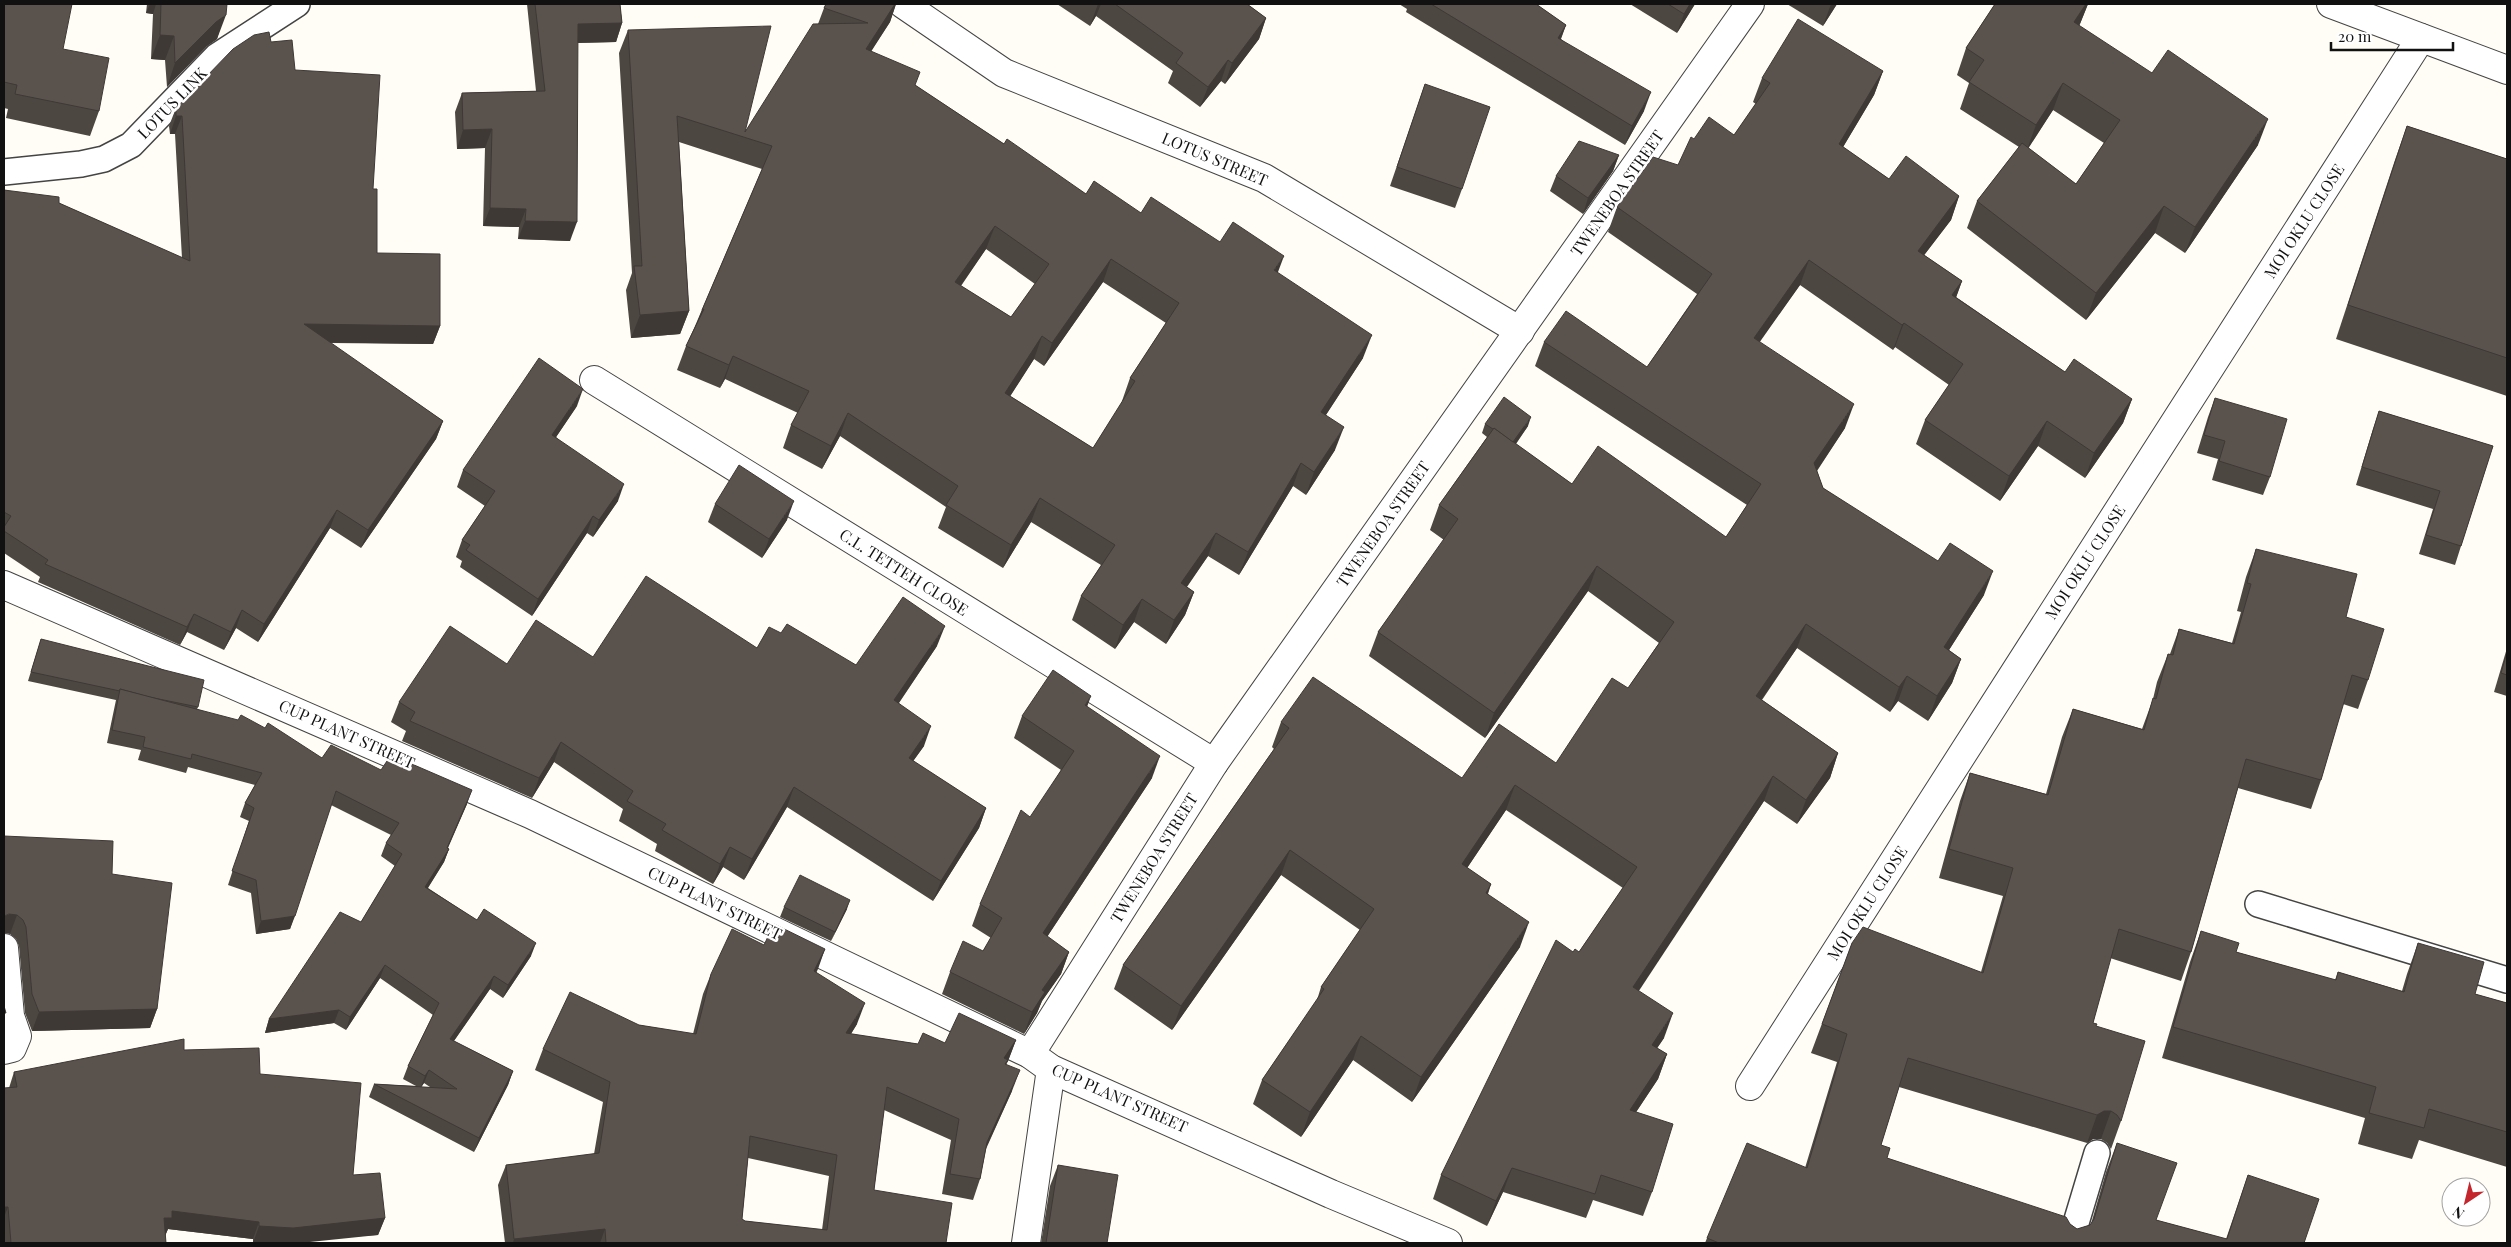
<svg xmlns="http://www.w3.org/2000/svg" width="2511" height="1247" viewBox="0 0 2511 1247" font-family="'Playfair Display',serif">
<style>
.lines{fill:none;stroke-linecap:round;stroke-linejoin:round}
.service-casing{stroke:#444;stroke-width:28}
.minor-casing{stroke:#444;stroke-width:30}
.service{stroke:#fff;stroke-width:25}
.minor{stroke:#fff;stroke-width:28}
.wall{fill:#4d4742;fill-rule:evenodd}
.shaded-wall{fill:#3f3936}
.building{fill:#5a524d;stroke:#3f3936;fill-rule:evenodd}
.labels{text-anchor:middle;stroke-width:5;stroke-linejoin:round;paint-order:stroke}
.street-label{font-size:16px;fill:#111;stroke:#fff}
</style>
<rect width="100%" height="100%" fill="#fffdf5"/>
<g class="lines">
<defs>
<g id="service">
<polyline points="4,172 81,164 104,159 131,145 217,56 297,4"/>
<polyline points="2258,904 2507,980"/>
<polyline points="2070,1243 2097,1153"/>
</g>
<g id="minor">
<polyline points="903,4 1004,73 1264,178 1520,331"/>
<polyline points="2331,4 2507,70"/>
<polyline points="594,380 1214,763"/>
<polyline points="4,585 530,814 1030,1054 1051,1069 1331,1194 1448,1243"/>
<polyline points="4,948 10,1016 17,1036 12,1048 4,1050"/>
<polyline points="1030,1054 1214,763 1750,4"/>
<polyline points="1750,1086 2421,38"/>
<polyline points="1026,1243 1051,1069"/>
</g>
</defs>
<use href="#service" class="service-casing"/>
<use href="#minor" class="minor-casing"/>
<use href="#service" class="service"/>
<use href="#minor" class="minor"/>
</g>
<g class="wall">
<polygon points="4,4 63,49 99,111 90,136 6,118 8,109 4,108"/>
<polygon points="147,4 227,4 217,39 207,46 167,87 165,60 151,59 153,14 146,13"/>
<polygon points="527,4 620,4 622,23 616,42 577,43 570,241 518,239 519,227 483,226 485,148 457,149 455,112 462,93 536,91"/>
<path d="M826 4H896L890 22 871 51 915 85 1004 144 1086 194 1141 213 1220 242 1278 273 1363 358 1326 415 1335 450 1306 495 1293 486 1239 575 1208 556 1187 587 1194 592 1185 615 1166 644 1134 622 1115 649 1072 620 1081 596 1101 565 1031 522 1003 568 938 528 946 507 840 436 822 469 783 448 791 425 798 413 725 379 720 388 677 370 686 346 695 326 762 169 679 142 689 311 680 334 631 338 626 290 632 273 619 53 628 30 745 132 818 24 824 8ZM986 249 1035 284 1011 317 961 286ZM1103 282 1166 323 1130 378 1122 401H1123L1093 448 1010 396 1034 359 1044 366Z"/>
<polygon points="1057,4 1247,4 1266,18 1259,39 1225,84 1221,81 1200,107 1168,83 1173,71 1096,16 1090,26"/>
<polygon points="1399,4 1536,4 1566,25 1561,39 1644,111 1625,145 1406,12 1407,9"/>
<polygon points="1630,4 1695,4 1677,33"/>
<polygon points="1787,4 1837,4 1823,26"/>
<path d="M1995 4H2088L2079 26 2258 145 2185 253 2155 233 2086 320 1967 228 1977 201 2019 147 1960 109 1969 83 1957 75 1966 48ZM2053 110 2104 143 2076 184 2028 148Z"/>
<polygon points="271,42 295,70 373,189 377,253 440,326 433,344 330,343 443,421 436,439 361,548 330,528 258,642 236,628 224,650 187,632 180,645 38,582 40,577 4,553 4,190 59,203 182,258 175,134 170,134 169,126 176,108"/>
<polygon points="1883,71 1874,95 1843,147 1889,179 1959,196 1951,220 1924,255 1962,281 1956,297 2065,372 2132,399 2123,423 2085,478 2038,446 2000,501 1916,444 1925,420 1949,385 1895,347 1893,350 1800,285 1759,342 1845,428 1817,471 1823,488 1984,595 1949,650 1961,659 1952,683 1928,721 1898,701 1890,712 1797,648 1762,700 1838,753 1830,778 1797,824 1764,801 1638,990 1664,1038 1657,1048 1667,1054 1658,1079 1636,1112 1652,1192 1643,1216 1593,1200 1586,1218 1503,1192 1487,1226 1433,1199 1441,1175 1573,952 1579,952 1623,888 1506,810 1467,868 1491,884 1488,894 1520,947 1412,1102 1353,1060 1301,1137 1253,1104 1262,1080 1317,1000 1321,987 1360,930 1281,875 1172,1030 1114,989 1123,965 1274,749 1272,747 1281,722 1462,778 1556,763 1628,688 1659,643 1588,591 1485,738 1369,656 1378,632 1444,540 1430,530 1439,505 1487,437 1482,433 1485,424 1528,426 1516,444 1572,484 1726,537 1747,505 1535,366 1544,342 1647,367 1697,294 1608,232 1617,207 1678,165 1694,139 1734,135 1756,104 1753,102 1762,78"/>
<polygon points="1425,84 1462,189 1455,208 1390,186"/>
<polygon points="2407,126 2507,159 2507,396 2336,339 2395,160"/>
<polygon points="1619,155 1613,171 1583,214 1550,191 1556,176"/>
<polygon points="2215,398 2270,477 2263,495 2212,480 2218,459 2197,453 2208,417"/>
<polygon points="577,406 556,437 618,501 593,537 587,533 532,616 460,567 462,561 456,557 462,540 485,506 457,487 463,470"/>
<polygon points="2379,411 2493,446 2461,546 2455,565 2419,554 2433,509 2356,485 2373,429"/>
<polygon points="715,504 787,520 762,558 708,522"/>
<polygon points="2256,549 2346,617 2368,680 2358,709 2343,704 2321,780 2311,809 2238,788 2191,952 2181,981 2110,958 2093,1023 2096,1026 2121,1121 2111,1149 2107,1143 2101,1139 2093,1139 2087,1143 1899,1087 1881,1145 1887,1158 2070,1224 2077,1229 2090,1225 2091,1224 2106,1172 2117,1143 2156,1220 2226,1239 2248,1175 2304,1243 1705,1243 1707,1238 1805,1168 1837,1062 1811,1053 1852,943 1981,972 2003,896 1939,878 1960,801 1970,773 2046,794 2062,737 2073,709 2142,729 2153,699 2157,682 2168,654 2170,654 2179,629 2232,643 2241,612 2237,611 2246,577"/>
<polygon points="781,633 856,665 937,646 899,703 924,746 913,761 986,808 979,828 933,901 787,807 744,880 723,867 713,884 655,851 657,844 619,821 623,809 554,762 532,798 402,741 406,731 391,722 399,702 507,664 593,657 757,648"/>
<path d="M41 639 198 707 197 709 322 758 381 770 467 804 448 848 449 849 444 862 428 888 531 956 503 998 490 989 454 1041 513 1071 508 1085 474 1152 369 1097 374 1084 416 1086 403 1079 408 1066 433 1015 380 978 346 1030 334 1023 265 1033 269 1019 361 922 395 866 381 856 386 843 391 835 331 805 290 929 256 934 251 893 228 885 249 821 240 817 245 803 255 785 188 767 186 773 138 760 141 750 107 743 116 700 28 681ZM424 1083 430 1087H421Z"/>
<polygon points="2507,648 2507,696 2494,692"/>
<polygon points="1087,707 1152,778 1047,937 1069,952 1061,974 1042,1001 1037,1013 1024,1034 942,994 950,972 983,951 991,938 972,926 980,904 1061,770 1014,738 1022,716"/>
<polygon points="4,836 112,874 157,1009 150,1028 32,1031 25,1013 19,946 16,939 10,934"/>
<polygon points="784,907 847,909 831,941 780,917"/>
<polygon points="2201,931 2236,952 2335,980 2338,972 2402,991 2407,974 2418,943 2475,994 2507,1003 2507,1167 2419,1140 2412,1159 2358,1144 2365,1118 2162,1058 2190,962"/>
<path d="M764 945 825 949 816 972 857 1024 851 1034 918 1044 1016 1040 1008 1061 1006 1065 1012 1091 986 1149 980 1179 973 1200 942 1194 951 1140 884 1110 874 1190 946 1243H505L498 1185 506 1165 594 1154 603 1102 535 1070 543 1049 639 1025 693 1034 703 994 711 974ZM748 1158 829 1176 822 1230 745 1221 742 1219Z"/>
<polygon points="184,1050 260,1074 353,1175 385,1218 378,1235 253,1243 253,1239 168,1229 165,1236 166,1243 4,1243 4,1088 9,1088 14,1072"/>
<polygon points="1058,1165 1107,1243 1041,1243 1050,1186"/>
</g>
<g class="shaded-wall">
<polygon points="150,4 156,4 153,14 146,13"/>
<polygon points="895,4 896,4 890,22 858,72 866,49"/>
<polygon points="1098,4 1101,4 1096,16 1090,26"/>
<polygon points="1690,4 1695,4 1677,33 1684,14"/>
<polygon points="1831,4 1837,4 1823,26"/>
<polygon points="2086,4 2088,4 2080,24 2064,49 2074,22"/>
<polygon points="226,15 217,39 207,46 167,87 175,63 216,22"/>
<polygon points="1266,18 1259,39 1225,84 1232,63"/>
<polygon points="622,23 616,42 571,43 578,24"/>
<polygon points="1566,25 1559,43 1558,38"/>
<polygon points="160,35 174,36 165,60 151,59"/>
<polygon points="1228,60 1221,81 1200,107 1208,87"/>
<polygon points="1883,71 1874,95 1830,169 1839,144"/>
<polygon points="2063,83 2053,110 2026,152 2036,125"/>
<polygon points="1651,92 1644,111 1625,145 1632,126"/>
<polygon points="176,116 182,116 175,134 170,134"/>
<polygon points="2268,119 2258,145 2185,253 2195,227"/>
<polygon points="492,129 485,148 457,149 463,130"/>
<polygon points="1619,155 1613,171 1583,214 1588,198"/>
<polygon points="1959,196 1951,220 1909,275 1918,251"/>
<polygon points="2164,206 2155,233 2086,320 2096,293"/>
<polygon points="490,208 526,209 519,227 483,226"/>
<polygon points="525,221 577,222 570,241 518,239"/>
<polygon points="995,226 986,249 947,305 955,282"/>
<polygon points="1284,256 1275,280 1274,270"/>
<polygon points="1111,259 1103,282 1044,366 1052,343"/>
<polygon points="1809,260 1800,285 1745,363 1754,338"/>
<polygon points="1962,281 1953,306 1952,295"/>
<polygon points="704,309 693,333 702,310"/>
<polygon points="689,311 680,334 631,338 640,315"/>
<polygon points="1904,323 1895,347 1893,350 1902,325"/>
<polygon points="304,324 440,326 433,344 297,342"/>
<polygon points="1372,335 1363,358 1312,436 1321,412"/>
<polygon points="1042,336 1034,359 997,417 1005,393"/>
<polygon points="733,356 725,379 720,388 729,365"/>
<polygon points="583,389 577,406 546,452 552,435"/>
<polygon points="2132,399 2123,423 2085,478 2094,453"/>
<polygon points="1854,404 1845,428 1805,488 1814,463"/>
<polygon points="848,413 840,436 822,469 831,446"/>
<polygon points="1531,417 1528,426 1509,453 1513,443"/>
<polygon points="443,421 436,439 361,548 368,530"/>
<polygon points="2047,421 2038,446 2000,501 2009,476"/>
<polygon points="1344,427 1335,450 1306,495 1314,472"/>
<polygon points="1301,463 1293,486 1239,575 1248,552"/>
<polygon points="624,484 618,501 593,537 599,520"/>
<polygon points="1040,498 1031,522 1003,568 1011,545"/>
<polygon points="794,501 787,520 762,558 769,539"/>
<polygon points="337,510 330,528 258,642 264,624"/>
<polygon points="593,516 587,533 532,616 538,599"/>
<polygon points="1216,533 1208,556 1173,606 1181,583"/>
<polygon points="1597,566 1588,591 1485,738 1494,713"/>
<polygon points="1993,571 1984,595 1935,672 1944,647"/>
<polygon points="1194,592 1185,615 1166,644 1174,620"/>
<polygon points="1142,599 1134,622 1115,649 1123,625"/>
<polygon points="242,610 236,628 224,650 231,632"/>
<polygon points="194,614 187,632 180,645 187,627"/>
<polygon points="1806,624 1797,648 1747,720 1756,696"/>
<polygon points="945,626 937,646 887,720 894,700"/>
<polygon points="1961,659 1952,683 1928,721 1937,696"/>
<polygon points="1907,676 1898,701 1890,712 1899,687"/>
<polygon points="1091,696 1083,718 1085,705"/>
<polygon points="931,726 924,746 901,778 909,758"/>
<polygon points="561,742 554,762 532,798 539,778"/>
<polygon points="1838,753 1830,778 1797,824 1806,800"/>
<polygon points="1160,756 1152,778 1035,955 1043,933"/>
<polygon points="1773,776 1764,801 1625,1012 1633,987"/>
<polygon points="1515,785 1506,810 1453,889 1462,864"/>
<polygon points="794,787 787,807 744,880 752,859"/>
<polygon points="472,790 467,804 443,858 449,849 444,862 420,900 425,887 447,848"/>
<polygon points="986,808 979,828 933,901 941,881"/>
<polygon points="730,847 723,867 713,884 720,864"/>
<polygon points="1290,850 1281,875 1172,1030 1181,1006"/>
<polygon points="1491,884 1482,909 1486,893"/>
<polygon points="850,900 847,909 831,941 835,932"/>
<polygon points="9,914 17,915 10,934 4,933 4,916"/>
<polygon points="295,916 290,929 256,934 261,921"/>
<polygon points="1529,922 1520,947 1412,1102 1421,1077"/>
<polygon points="536,943 531,956 503,998 508,985"/>
<polygon points="825,949 818,969 807,992 814,971"/>
<polygon points="1069,952 1061,974 1042,1001 1037,1013 1024,1034 1032,1012 1042,990"/>
<polygon points="385,965 380,978 346,1030 350,1017"/>
<polygon points="494,976 490,989 446,1052 450,1039"/>
<polygon points="865,1003 857,1024 838,1054 846,1033"/>
<polygon points="157,1009 150,1028 32,1031 39,1012"/>
<polygon points="339,1010 334,1023 265,1033 269,1019"/>
<polygon points="1673,1013 1664,1038 1643,1069 1652,1045"/>
<polygon points="1361,1036 1353,1060 1301,1137 1310,1112"/>
<polygon points="1016,1040 1008,1061 1006,1064 1000,1081 1004,1058"/>
<polygon points="1667,1054 1658,1079 1621,1135 1630,1110"/>
<polygon points="429,1070 424,1083 420,1089 425,1076"/>
<polygon points="1020,1070 1012,1091 979,1163 987,1142"/>
<polygon points="513,1071 508,1085 474,1152 479,1138"/>
<polygon points="2104,1111 2111,1111 2101,1139 2093,1139 2087,1143 2097,1115"/>
<polygon points="1512,1168 1503,1192 1487,1226 1496,1201"/>
<polygon points="4,1207 8,1207 4,1217"/>
<polygon points="172,1211 259,1222 253,1239 168,1229 165,1236 164,1218"/>
<polygon points="385,1218 378,1235 300,1243 253,1243 259,1226"/>
<polygon points="605,1229 600,1243 513,1243 514,1239"/>
</g>
<g class="building">
<polygon points="4,4 72,4 63,49 109,58 99,111 15,94 17,85 4,82"/>
<polygon points="161,4 227,4 226,15 216,22 175,63 174,36 160,35"/>
<polygon points="535,4 620,4 622,23 578,24 577,222 525,221 526,209 490,208 492,129 463,130 462,93 545,91"/>
<path d="M826 4H895L866 49 920 72 915 85 1004 144 1007 139 1086 194 1094 181 1141 213 1151 197 1220 242 1233 222 1284 256 1274 270 1372 335 1321 412 1344 427 1314 472 1301 463 1248 552 1216 533 1181 583 1194 592 1174 620 1142 599 1123 625 1081 596 1115 545 1040 498 1011 545 946 505 958 486 848 413 831 446 791 425 809 391 733 356 729 365 686 346 704 309 702 310 772 146 677 116 689 311 640 315 634 266H642L628 30 771 26 745 132 813 24 868 23 824 8ZM995 226 1049 264 1011 317 955 282ZM1111 259 1179 303 1130 378 1135 381 1093 448 1005 393 1042 336 1052 343Z"/>
<polygon points="1115,4 1247,4 1266,18 1232,63 1228,60 1208,87 1176,63 1183,53"/>
<polygon points="1431,4 1536,4 1566,25 1558,38 1651,92 1632,126"/>
<polygon points="1668,4 1690,4 1684,14"/>
<polygon points="1995,4 2086,4 2074,22 2152,73 2168,50 2268,119 2195,227 2164,206 2096,293 1977,201 2022,143 2076,184 2120,120 2063,83 2036,125 1969,82 1984,60 1966,48"/>
<polygon points="1798,19 1883,71 1839,144 1889,179 1906,156 1959,196 1918,251 1962,281 1952,295 2065,372 2074,359 2132,399 2094,453 2047,421 2009,476 1925,420 1963,364 1904,323 1902,325 1809,260 1754,338 1854,404 1814,463 1823,488 1938,561 1950,543 1993,571 1944,647 1961,659 1937,696 1907,676 1899,687 1806,624 1756,696 1838,753 1806,800 1773,776 1633,987 1673,1013 1652,1045 1667,1054 1630,1110 1673,1124 1652,1192 1601,1175 1595,1194 1512,1168 1496,1201 1441,1175 1556,940 1573,952 1575,949 1579,952 1637,867 1515,785 1462,864 1491,884 1486,893 1529,922 1421,1077 1361,1036 1310,1112 1262,1080 1324,989 1321,987 1374,909 1290,850 1181,1006 1123,965 1289,728 1281,722 1313,677 1462,778 1499,724 1556,763 1612,678 1628,688 1674,622 1597,566 1494,713 1378,632 1458,519 1439,505 1494,428 1572,484 1598,446 1726,537 1761,484 1544,342 1566,311 1647,367 1712,274 1617,207 1653,157 1678,165 1691,137 1694,139 1709,117 1734,135 1770,83 1762,78"/>
<polygon points="269,32 271,42 292,40 295,70 380,75 373,189 377,189 377,253 440,254 440,326 304,324 443,421 368,530 337,510 264,624 242,610 231,632 194,614 187,627 45,564 48,560 4,531 4,527 11,516 4,512 4,190 59,197 59,203 190,261 182,116 176,116 176,108 233,49 254,35"/>
<polygon points="1425,84 1490,107 1462,189 1397,167"/>
<polygon points="2407,126 2507,159 2507,358 2348,305"/>
<polygon points="1579,141 1619,155 1588,198 1556,176"/>
<polygon points="539,358 583,389 552,435 624,484 599,520 593,516 538,599 466,550 470,545 462,540 495,491 463,470"/>
<polygon points="1504,397 1531,417 1513,442 1494,428 1493,429 1485,424"/>
<polygon points="2215,398 2287,419 2270,477 2219,461 2225,441 2204,435"/>
<polygon points="2379,411 2493,446 2461,546 2426,535 2440,491 2362,467"/>
<polygon points="739,465 794,501 769,539 715,504"/>
<polygon points="2256,549 2357,574 2346,617 2384,629 2368,680 2352,675 2321,780 2246,759 2191,952 2119,929 2093,1023 2097,1024 2096,1026 2145,1041 2121,1121 2117,1115 2111,1111 2104,1111 2097,1115 1908,1058 1881,1145 1890,1148 1887,1158 2066,1217 2070,1224 2077,1229 2090,1225 2094,1219 2117,1143 2177,1163 2156,1220 2227,1239 2248,1175 2319,1199 2304,1243 1719,1243 1707,1238 1747,1143 1807,1168 1847,1034 1822,1024 1852,943 1863,927 1983,973 2013,868 1949,849 1970,773 2048,795 2073,709 2144,730 2153,698 2156,699 2168,654 2173,655 2179,629 2234,644 2251,584 2247,583"/>
<polygon points="646,576 757,648 769,627 781,633 787,624 856,665 903,597 945,626 894,700 931,726 909,758 986,808 941,881 794,787 752,859 730,847 720,864 662,830 666,824 627,801 633,791 561,742 539,778 410,721 415,712 399,702 450,626 507,664 536,620 593,657"/>
<polygon points="41,639 204,680 198,707 149,697 120,689 120,691 31,672"/>
<polygon points="2507,652 2507,675 2501,673"/>
<polygon points="1053,670 1091,696 1085,705 1160,756 1043,933 1069,952 1042,990 1045,992 1032,1012 950,972 963,941 983,951 1002,918 980,904 1021,810 1030,817 1074,751 1022,716"/>
<polygon points="120,689 238,720 241,715 265,728 268,723 322,758 331,745 381,770 391,755 472,790 447,848 449,849 425,887 477,920 484,909 536,943 508,985 494,976 450,1039 513,1071 479,1138 374,1084 457,1089 429,1070 425,1076 408,1066 439,1003 385,965 350,1017 339,1010 269,1019 340,912 361,922 402,854 386,843 399,823 336,791 295,916 261,921 256,880 232,871 254,808 245,803 262,773 192,754 191,759 143,747 145,737 112,730"/>
<polygon points="4,836 113,841 112,874 172,883 157,1009 39,1012 32,994 26,927 23,920 17,915 9,914 4,916"/>
<polygon points="800,875 850,900 835,932 784,907"/>
<path d="M774 924 825 949 814 971 865 1003 846 1033 918 1044 923 1033 945 1043 959 1013 1016 1040 1004 1058 1008 1060 1005 1064 1020 1070 987 1142 980 1179 950 1174 959 1119 887 1087 874 1190 952 1203 946 1243H606L605 1229 514 1239 506 1165 599 1153 610 1082 543 1049 570 992 639 1025 696 1034 711 974 732 929 764 945ZM750 1136 837 1155 827 1230 745 1221 742 1219Z"/>
<polygon points="2201,931 2239,943 2236,952 2336,980 2338,972 2404,992 2418,943 2484,962 2475,994 2507,1003 2507,1132 2429,1109 2424,1128 2369,1113 2376,1087 2173,1027"/>
<polygon points="4,1006 6,1013 4,1013"/>
<polygon points="184,1039 184,1050 259,1048 260,1074 361,1083 353,1175 380,1173 385,1218 293,1228 259,1226 259,1222 172,1211 172,1218 164,1218 166,1243 11,1243 8,1207 4,1207 4,1088 17,1087 14,1072"/>
<polygon points="1058,1165 1118,1175 1107,1243 1046,1243"/>
</g>
<g class="labels">
<g class="street-label">
<text transform="translate(172 103) rotate(-46)" y="6">LOTUS LINK</text>
<text transform="translate(1215 159) rotate(23)" y="6">LOTUS STREET</text>
<text transform="translate(1617 193) rotate(-55)" y="6">TWENEBOA STREET</text>
<text transform="translate(2304 221) rotate(-57)" y="6">MOI OKLU CLOSE</text>
<text transform="translate(1383 524) rotate(-55)" y="6">TWENEBOA STREET</text>
<text transform="translate(2085 562) rotate(-57)" y="6">MOI OKLU CLOSE</text>
<text transform="translate(904 572) rotate(32)" y="6">C.L. TETTEH CLOSE</text>
<text transform="translate(347 734) rotate(24)" y="6">CUP PLANT STREET</text>
<text transform="translate(1154 858) rotate(-58)" y="6">TWENEBOA STREET</text>
<text transform="translate(715 903) rotate(26)" y="6">CUP PLANT STREET</text>
<text transform="translate(1867 903) rotate(-57)" y="6">MOI OKLU CLOSE</text>
<text transform="translate(1120 1098) rotate(24)" y="6">CUP PLANT STREET</text>
</g>
</g>
<rect width="2511" height="1247" fill="none" stroke="#111111" stroke-width="10"/>
<g transform="translate(2466 1202) rotate(215)"><circle r="24" fill="#ffffff" stroke="#a0a0a0"/>
<path d="M0-4L9 19L0 12L-9 19Z" fill="#c4262e"/>
<text y="-8" font-size="14" font-weight="bold" text-anchor="middle" fill="#111111">N</text>
</g>
<path d="M2331 42v8h122v-8" fill="none" stroke="#111111" stroke-width="2.5"/>
<text x="2338" y="42" font-size="15" fill="#111111" stroke="#ffffff" stroke-width="4" paint-order="stroke">20 m</text>
</svg>
